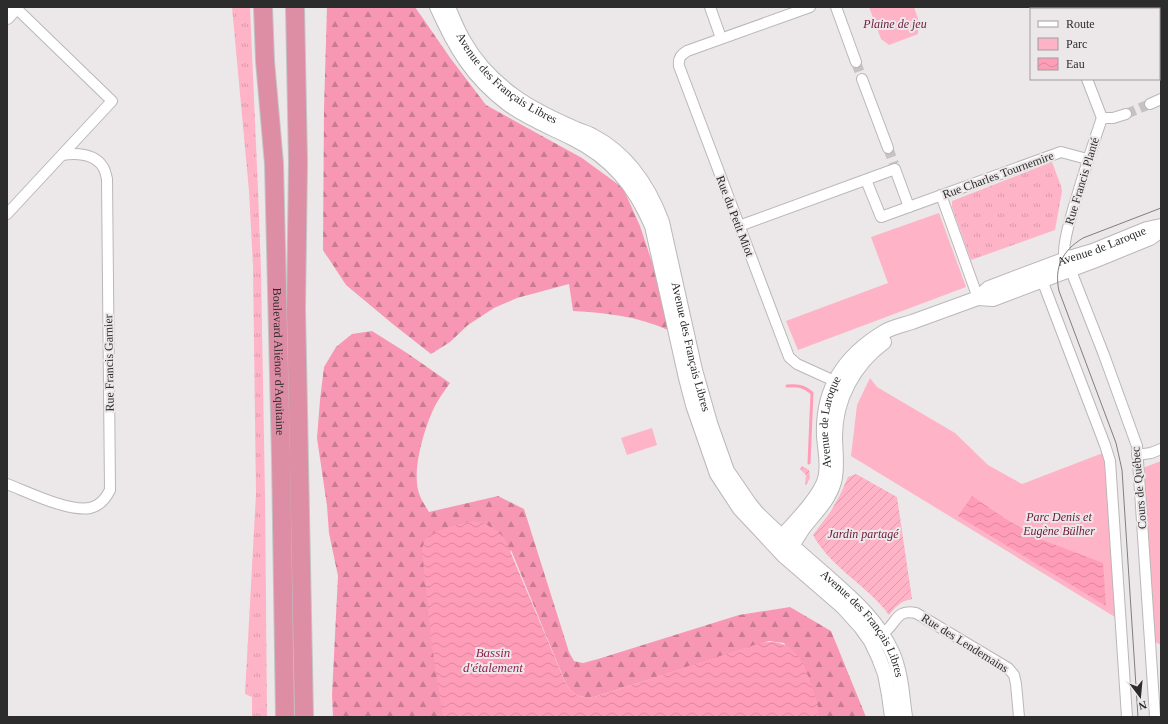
<svg xmlns="http://www.w3.org/2000/svg" width="1168" height="724" viewBox="0 0 1168 724" font-family="Georgia,serif">
<style>
.grass{fill:url(#grass-tufts)}
.forest{fill:url(#forest-firs)}
.park{fill:#feb3c7}
.garden{fill:url(#garden-furrows)}
.water{fill:url(#water-waves)}
.lines{fill:none;stroke-linecap:round;stroke-linejoin:round}
.stream{stroke:#ff9db9;stroke-width:3}
.street-tunnel{stroke:#c6c2c3;stroke-width:10;stroke-dasharray:10 5;stroke-linecap:butt}
.street-casing{stroke:#bab7b8;stroke-width:12}
.secondary-casing{stroke:#bab7b8;stroke-width:16}
.highway-casing{stroke:#c4c4c4;stroke-width:20}
.street{stroke:#fff;stroke-width:10}
.secondary{stroke:#fff;stroke-width:14}
.highway{stroke:#dd8da4;stroke-width:18}
.tram{stroke:#817e7f;stroke-width:1}
.labels{text-anchor:middle;stroke-width:4;stroke-linejoin:round;paint-order:stroke}
.park-label{font-size:12px;font-style:italic;fill:#6c1839;stroke:#ece8e9}
.street-label{font-size:12px;fill:#2d2c2c;stroke:#ece8e9}
.water-label{font-size:13px;font-style:italic;fill:#92224f;stroke:#ece8e9}
</style>
<defs>
<pattern id="grass-tufts" width="24" height="20" patternUnits="userSpaceOnUse"><rect width="24" height="20" fill="#feb3c7"/><path d="M3 7l-1-3M5 7V3M7 7l1-3M15 17l-1-3M17 17v-4M19 17l1-3" fill="none" stroke="#da9aab"/></pattern>
<pattern id="forest-firs" width="22" height="20" patternUnits="userSpaceOnUse"><rect width="22" height="20" fill="#f897b3"/><path d="M5 1l3.5 6h-7zM16 11l3.5 6h-7z" fill="#c97b92"/></pattern>
<pattern id="garden-furrows" width="10" height="10" patternUnits="userSpaceOnUse"><rect width="10" height="10" fill="#feb3c7"/><path d="M-1 1l2-2M0 10L10 0M9 11l2-2" fill="none" stroke="#da9aab"/></pattern>
<pattern id="water-waves" width="16" height="10" patternUnits="userSpaceOnUse"><rect width="16" height="10" fill="#ff9db9"/><path d="M0 5q4-4 8 0t8 0" fill="none" stroke="#db879f"/></pattern>
</defs>
<rect width="100%" height="100%" fill="#ece8e9"/>
<g class="grass">
<polygon points="232,7 250,7 258,190 261,271 265,495 267,717 252,717 252,697 245,694 256,494 253,266 249,191"/>
<polygon points="1052,162 1061,186 1062,191 1055,230 971,260 952,207 952,201"/>
</g>
<g class="forest">
<path d="M327 7H415L451 59 486 105 582 158 623 188 640 226 653 265 668 330C637 316 606 313 573 311L569 284 517 298 494 308 468 325 450 342 431 354 394 325 346 285 323 250 324 109Z"/>
<path d="M372 331 407 353 450 383C445 390 440 397 436 404 425 425 410 473 420 496 422 501 426 507 429 512L498 496 524 509 569 652 574 661 583 663 598 659 739 615 790 607 831 631 866 717H817L818 714 784 643 769 641 594 697C580 698 574 696 566 684L511 550 443 714V717H333L332 695 338 576 329 533 327 506 317 438 320 400 324 367 336 347 352 334Z"/>
</g>
<g class="park">
<polygon points="869,7 914,7 919,22 918,34 889,45 881,39"/>
<polygon points="939,213 966,287 798,350 786,321 888,283 871,237"/>
<polygon points="870,378 877,387 955,433 988,465 1022,484 1103,453 1107,470 1115,617 851,456 857,405"/>
<polygon points="652,428 657,445 627,455 621,438"/>
<polygon points="1161,461 1161,645 1155,642 1143,468"/>
</g>
<g class="garden">
<polygon points="802,466 809,470 810,478 806,485 805,484 806,475 800,469"/>
<path d="M856 474 897 497 912 599C901 601 896 606 889 615 885 609 880 604 875 599 854 578 827 561 813 535L831 511 840 495 848 477Z"/>
</g>
<g class="water">
<polygon points="972,496 1004,518 1040,539 1103,563 1106,606 958,516"/>
<path d="M473 521C487 523 496 528 505 539L566 684C574 696 580 698 594 697L760 643C794 636 805 663 813 690 816 699 820 708 817 717H443L432 647 422 550C423 547 423 543 425 540 430 531 462 523 473 521Z"/>
</g>
<g class="lines">
<path class="stream" d="M787 386C797 385 804 386 812 393L809 463"/>
<g class="street-tunnel">
<polyline points="856,62 862,79"/>
<polyline points="1126,114 1150,104"/>
<polyline points="888,148 894,164"/>
</g>
<defs>
<g id="street">
<polyline points="710,7 721,38"/>
<path d="M810 7 687 51C681 55 678 58 679 66L789 357 797 364 841 384"/>
<polyline points="836,7 856,62"/>
<polyline points="1060,7 1061,9"/>
<polyline points="862,79 888,148"/>
<polyline points="1087,79 1102,118"/>
<polyline points="1150,104 1161,99"/>
<path d="M1126 114 1113 118H1102C1092 147 1083 176 1074 206 1070 221 1064 237 1064 253L1104 355 1137 446 1155 717"/>
<polyline points="866,180 881,217 1061,152 1087,159"/>
<polyline points="941,195 978,298"/>
<polyline points="7,214 112,101 16,8"/>
<polyline points="739,226 895,169 909,207"/>
<polyline points="1043,274 1042,280 1105,445 1110,461 1127,717"/>
<polyline points="1137,455 1151,453 1161,449"/>
<path d="M7 484C28 492 68 512 90 508 100 506 106 498 110 490L107 179C106 175 105 170 103 167 94 153 76 153 62 155"/>
<path d="M882 634C896 626 895 608 916 613L1008 668 1014 675 1016 684 1019 717"/>
</g>
<g id="secondary">
<path d="M437 7C455 47 472 77 508 104 527 118 550 127 572 138 611 157 635 186 652 226L686 378 693 405 717 474 740 509 757 527 784 556 843 607 861 627 871 641 879 658 885 674 889 695 892 717"/>
<path id="s1" d="M448 7C453 19 458 32 465 43 477 64 495 82 514 96 532 109 555 120 576 129 581 131 588 133 593 136 627 154 649 187 662 222L695 370 710 423 727 471 749 503 757 513C780 536 805 557 829 578 854 600 878 621 892 652 901 672 902 695 905 717"/>
<polyline points="7,17 16,7"/>
<polyline points="978,298 993,299 1096,260 1150,238 1161,230"/>
<path id="s2" d="M776 543C790 527 819 499 825 479 829 465 825 450 824 436 822 390 844 356 884 332 892 327 903 325 912 322 934 314 956 306 978 298L989 288 1066 259 1093 251 1147 229 1161 226"/>
<path d="M787 552C794 545 798 535 804 527 815 513 829 500 834 482 838 467 835 451 835 436 835 399 854 364 884 342"/>
</g>
<g id="highway">
<path id="s3" d="M263 7 265 61 274 164 281 458 285 717"/>
<polyline points="295,7 298,162 296,309 304,717"/>
</g>
</defs>
<use href="#street" class="street-casing"/>
<use href="#secondary" class="secondary-casing"/>
<use href="#highway" class="highway-casing"/>
<use href="#street" class="street"/>
<use href="#secondary" class="secondary"/>
<use href="#highway" class="highway"/>
<path class="tram" d="M1138 717 1122 470 1116 443 1059 291C1054 267 1062 251 1083 238L1161 208"/>
</g>
<g class="labels">
<g class="park-label">
<text x="895" y="28">Plaine de jeu</text>
<text x="1059" y="521">Parc Denis et<tspan x="1059" dy="14">Eugène Bülher</tspan></text>
<text x="863" y="538">Jardin partagé</text>
</g>
<g class="street-label">
<text dy="4" stroke="none"><textPath href="#s1" startOffset="95">Avenue des Français Libres</textPath></text>
<text transform="translate(998 175) rotate(-20)" y="4">Rue Charles Tournemire</text>
<text transform="translate(1082 181) rotate(-73)" y="4">Rue Francis Planté</text>
<text transform="translate(735 216) rotate(69)" y="4">Rue du Petit Miot</text>
<text dy="4" stroke="none"><textPath href="#s2" startOffset="486">Avenue de Laroque</textPath></text>
<text dy="4" stroke="none"><textPath href="#s1" startOffset="442">Avenue des Français Libres</textPath></text>
<text dy="4" stroke="none"><textPath href="#s3" startOffset="355">Boulevard Aliénor d'Aquitaine</textPath></text>
<text transform="translate(109 363) rotate(-91)" y="4">Rue Francis Garnier</text>
<text dy="4" stroke="none"><textPath href="#s2" startOffset="139">Avenue de Laroque</textPath></text>
<text transform="translate(1139 488) rotate(-95)" y="4">Cours de Québec</text>
<text dy="4" stroke="none"><textPath href="#s1" startOffset="778">Avenue des Français Libres</textPath></text>
<text transform="translate(965 643) rotate(32)" y="4">Rue des Lendemains</text>
</g>
<g class="water-label">
<text x="493" y="657">Bassin<tspan x="493" dy="15">d'étalement</tspan></text>
</g>
</g>
<rect width="1168" height="724" fill="none" stroke="#2d2c2c" stroke-width="16"/>
<rect x="1030" y="8" width="130" height="72" fill="#ece8e9" stroke="#a09d9d"/>
<rect x="1038" y="21" width="20" height="6" fill="#ffffff" stroke="#a09d9d"/>
<text x="1066" y="28" font-size="12" fill="#2d2c2c">Route</text>
<rect x="1038" y="38" width="20" height="12" fill="#feb3c7" stroke="#a09d9d"/>
<text x="1066" y="48" font-size="12" fill="#2d2c2c">Parc</text>
<rect x="1038" y="58" width="20" height="12" fill="url(#water-waves)" stroke="#a09d9d"/>
<text x="1066" y="68" font-size="12" fill="#2d2c2c">Eau</text>
<g transform="translate(1140 696) rotate(164)" stroke="#ece8e9" stroke-width="3" paint-order="stroke">
<path d="M0-3L7 15L0 10L-7 15Z" fill="#2d2c2c"/>
<text y="-6" font-size="11" font-weight="bold" text-anchor="middle" fill="#2d2c2c">N</text>
</g>
</svg>
